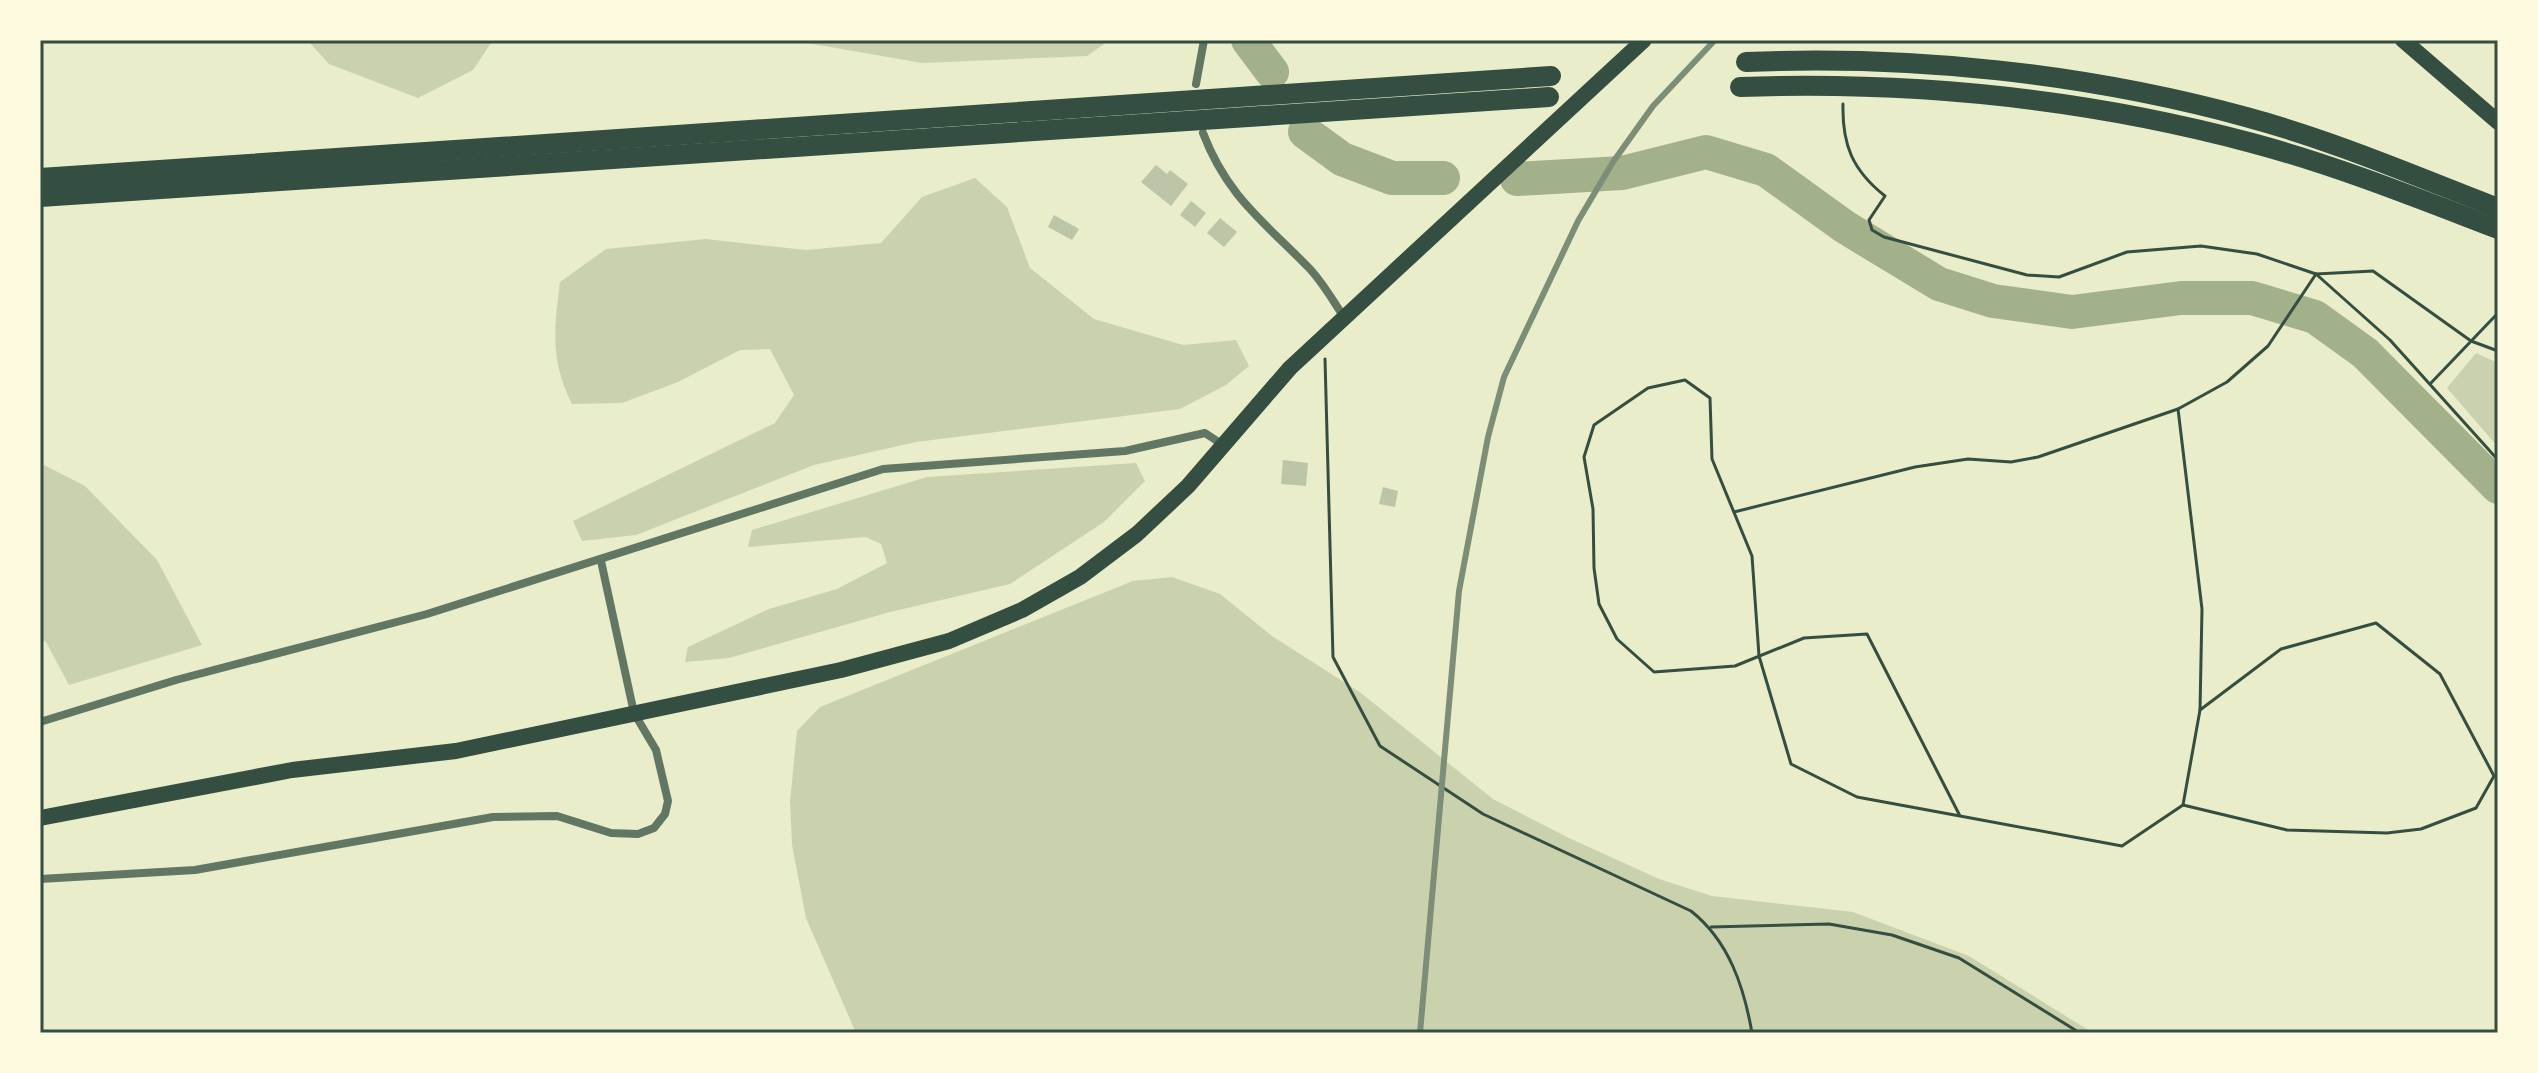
<svg xmlns="http://www.w3.org/2000/svg" width="2538" height="1073" viewBox="0 0 2538 1073" font-family="'Noto Sans',sans-serif">
<style>
.green{fill:#cad2ad}
.lines{fill:none;stroke-linecap:round;stroke-linejoin:round}
.river{stroke:#a3b18a;stroke-width:34}
.building{fill:#bcc5a7}
.path{stroke:#344e41;stroke-width:3}
.minor{stroke:#617663;stroke-width:8}
.secondary{stroke:#344e41;stroke-width:16}
.motorway{stroke:#344e41;stroke-width:20}
.rail{stroke:#7c8e77;stroke-width:6}
.neatline{fill:none;stroke:#344e41;stroke-width:3}
</style>
<rect width="100%" height="100%" fill="#e9edc9"/>
<g class="green">
<polygon points="307,40 493,40 473,70 418,98 329,64"/>
<polygon points="790,40 1110,40 1087,56 922,63"/>
<path d="M975 178 1007 207 1030 268 1094 319 1183 345 1236 340 1249 366 1226 385 1180 409 916 442 814 465 636 535 582 541 573 521 775 423 794 395 770 349 740 350 678 382 622 403 572 404C550 360 554 330 560 282L606 249 706 239 806 250 881 243 922 197Z"/>
<polygon points="2476,353 2498,363 2498,447 2447,388"/>
<polygon points="40,463 85,486 157,560 202,645 69,685 46,642 40,639"/>
<polygon points="1136,463 1145,481 1104,522 1010,584 890,612 729,658 685,662 688,647 769,609 837,589 887,563 881,544 866,537 748,547 752,530 927,477"/>
<polygon points="1172,577 1220,594 1272,636 1361,693 1493,799 1569,838 1659,879 1712,896 1853,912 1969,956 2093,1033 856,1033 806,918 792,845 790,801 797,731 820,707 1133,581"/>
</g>
<g class="lines">
<g class="river">
<polyline points="1248,40 1272,72"/>
<polyline points="1305,132 1342,159 1392,178 1443,178"/>
<polyline points="1517,179 1622,173 1706,152 1766,170 1845,227 1939,284 1993,301 2072,312 2181,298 2252,298 2315,317 2365,353 2498,487"/>
</g>
</g>
<g class="building">
<polygon points="1156,165 1167,174 1170,170 1188,184 1171,206 1141,182"/>
<polygon points="1191,201 1206,213 1195,227 1180,215"/>
<polygon points="1054,215 1079,229 1072,240 1048,227"/>
<polygon points="1220,218 1237,232 1224,247 1207,233"/>
<polygon points="1283,460 1308,463 1306,486 1281,484"/>
<polygon points="1383,487 1398,491 1395,507 1379,504"/>
</g>
<g class="lines">
<g class="path">
<polyline points="2051,40 2053,40"/>
<path d="M1843 104C1842 144 1852 170 1885 196L1869 220 1872 230 1884 237 2027 275 2059 277 2127 252 2201 246 2257 254 2316 274 2373 271 2471 341 2498 351"/>
<polyline points="2316,274 2390,340 2498,460"/>
<path d="M1325 359 1333 657 1380 746 1483 814 1691 911C1729 941 1744 987 1752 1033"/>
<polyline points="2430,384 2498,313"/>
<polyline points="1734,512 1915,467 1968,459 2011,462 2038,457 2178,409 2227,382 2268,346 2316,274"/>
<polyline points="2183,805 2287,830 2387,833 2421,829 2476,808 2494,776 2440,674 2376,623 2281,649 2200,710"/>
<polyline points="1960,816 1857,797 1791,764 1759,656 1752,556 1712,459 1710,398 1685,380 1648,388 1594,425 1584,457 1593,509 1594,568 1599,604 1617,639 1654,672 1735,666 1804,638 1867,634 1960,816 2122,846 2183,805 2200,710 2202,609 2178,409"/>
<polyline points="1711,927 1829,924 1892,935 1959,958 2080,1033"/>
</g>
<g class="minor">
<polyline points="1196,84 1204,40"/>
<path d="M1203 133C1227 196 1263 221 1308 267 1322 281 1333 301 1344 317"/>
<polyline points="40,722 176,680 427,614 883,469 1125,451 1205,433 1223,445"/>
<polyline points="40,879 195,870 493,817 557,816 611,833 638,834 654,828 665,814 668,801 656,750 634,713 601,561"/>
</g>
<g class="secondary">
<polyline points="2403,40 2498,122"/>
<polyline points="40,818 292,770 456,751 841,670 949,641 1022,610 1080,577 1137,534 1188,486 1290,368 1644,40"/>
</g>
<g class="motorway">
<path d="M1746 62C1912 55 2085 73 2246 117 2332 140 2415 176 2498 208"/>
<path d="M1740 87C1913 81 2084 98 2252 143 2335 165 2417 198 2498 229"/>
<polyline points="40,178 1551,76"/>
<polyline points="40,197 1549,97"/>
</g>
<polyline class="rail" points="1420,1033 1459,591 1488,437 1504,377 1578,221 1613,162 1653,106 1715,40"/>
</g>
<rect width="2538" height="1073" fill="none" stroke="#fefae0" stroke-width="84"/>
<rect x="42" y="42" width="2454" height="989" class="neatline"/>
</svg>
